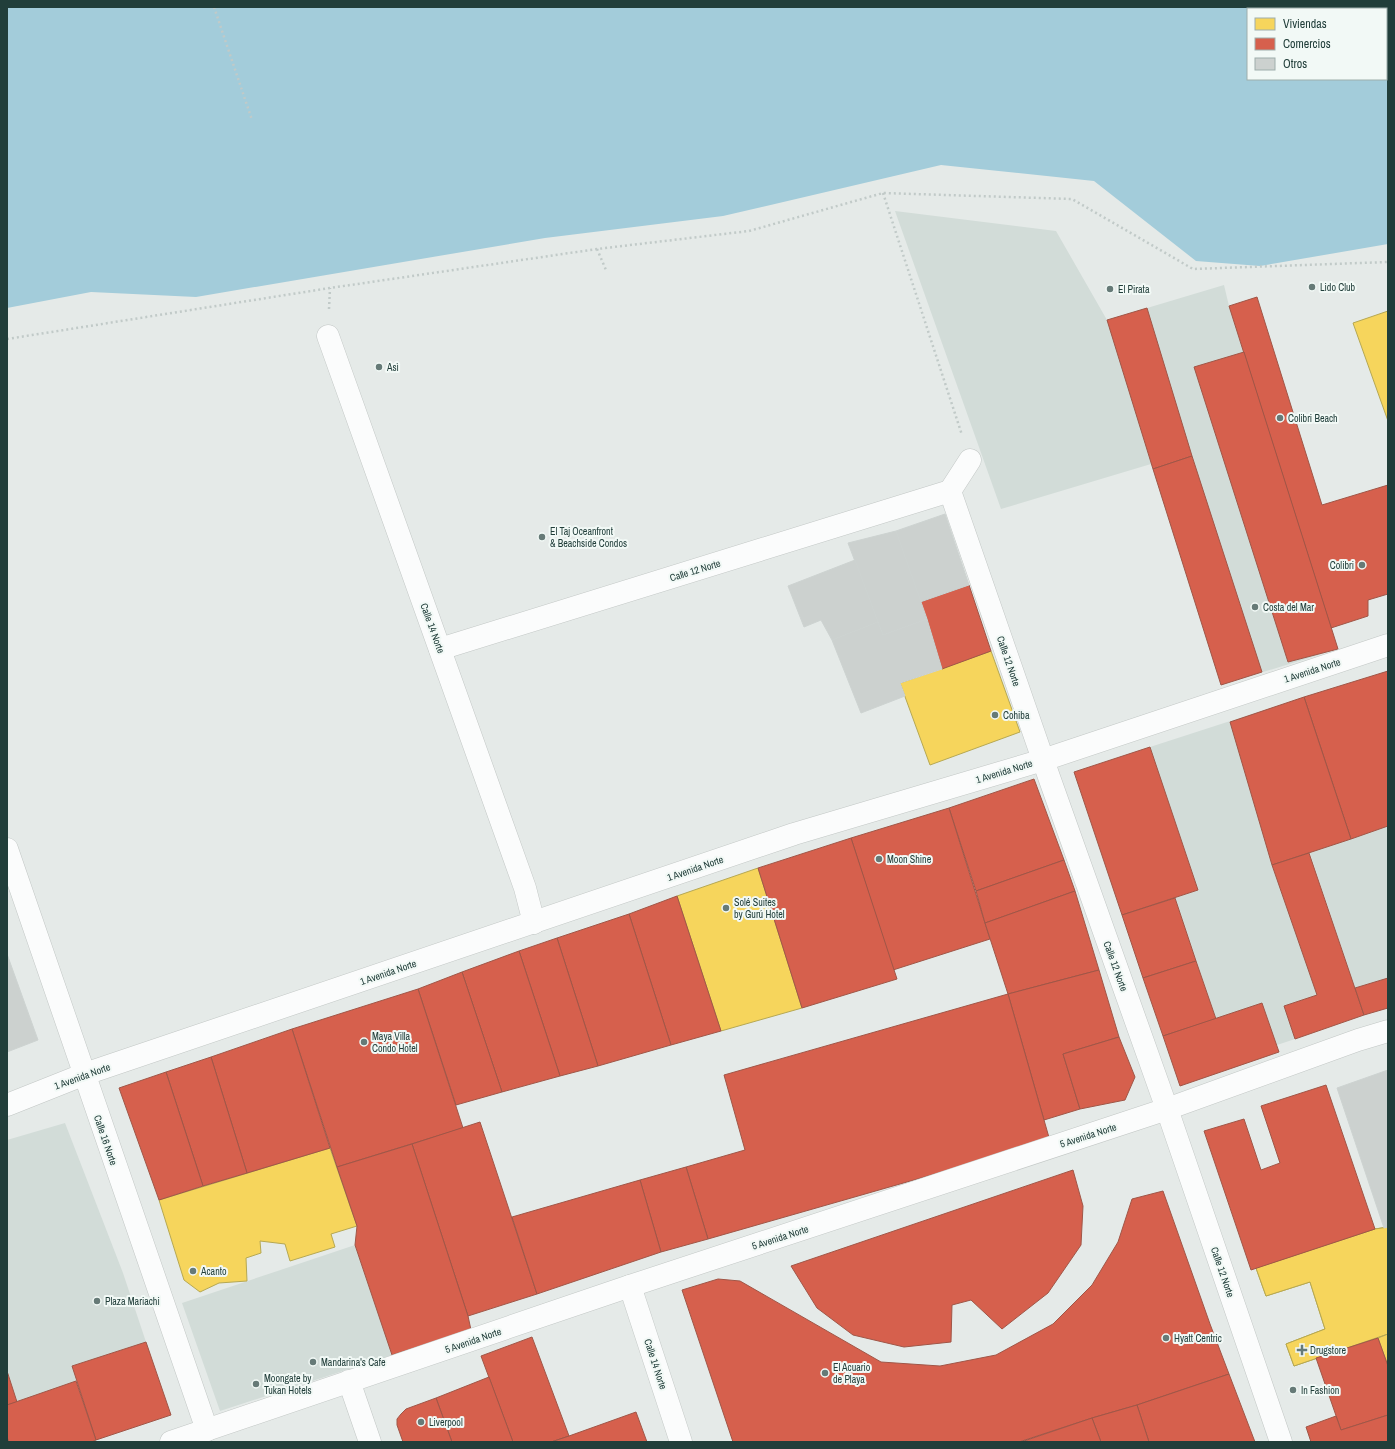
<svg xmlns="http://www.w3.org/2000/svg" width="1395" height="1449" viewBox="0 0 1395 1449" font-family="'Archivo Narrow',sans-serif">
<style>
.built{fill:#d2dcd8}
.water{fill:#a3ccda;fill-rule:evenodd}
.homes{fill:#f6d55c;stroke:#b6a852}
.shops{fill:#d6604d;stroke:#a05647}
.building{fill:#ccd1cf;stroke:#cdd3d1}
.lines{fill:none;stroke-linecap:round;stroke-linejoin:round}
.minor-casing{stroke:#c2c7c5;stroke-width:23}
.path{stroke:#c1cac8;stroke-width:2.5;stroke-dasharray:2 3;stroke-linecap:butt}
.minor{stroke:#fbfcfc;stroke-width:22}
.poi-dot{fill:#667a77;stroke:#f2f9f6;stroke-width:1.5}
.labels{text-anchor:middle;stroke-width:4;stroke-linejoin:round;paint-order:stroke}
.poi-label{font-size:10px;fill:#213e3a;stroke:#f2f9f6;text-anchor:start}
.street-label{font-size:10px;fill:#213e3a;stroke:#f2f9f6}
</style>
<rect width="100%" height="100%" fill="#e5eae8"/>
<g class="built">
<polygon points="895,211 1056,231 1107,320 1224,285 1229,306 1338,649 1221,685 1151,464 1001,509"/>
<polygon points="1304,697 1351,839 1388,826 1388,978 1355,988 1310,853 1272,865 1317,995 1284,1006 1295,1039 1277,1045 1262,1003 1216,1019 1175,898 1198,890 1150,747"/>
<polygon points="65,1123 123,1273 146,1342 72,1366 76,1381 17,1402 7,1371 7,1140"/>
<polygon points="355,1245 392,1355 220,1411 182,1303"/>
</g>
<path class="water" d="M7 7H1388V244L1260 266 1196 261 1094 181 941 165 723 216 545 238 196 297 91 292 7 308ZM1248 9H1386V79H1248Z"/>
<g class="homes">
<polygon points="1388,311 1388,421 1353,323"/>
<polygon points="991,651 1020,732 930,765 900,683"/>
<polygon points="758,868 802,1008 721,1031 677,896"/>
<polygon points="330,1148 357,1226 331,1234 335,1247 290,1261 285,1244 260,1241 261,1253 246,1258 247,1281 219,1283 200,1292 184,1280 159,1200"/>
<polygon points="1388,1227 1388,1261 1352,1273 1363,1304 1388,1296 1388,1334 1294,1366 1286,1344 1325,1329 1310,1282 1266,1296 1256,1268 1375,1229"/>
<polygon points="1388,1227 1388,1334 1294,1366 1286,1344 1325,1329 1310,1282 1266,1296 1256,1268 1375,1229"/>
<polygon points="1388,1334 1388,1366 1378,1338"/>
</g>
<g class="shops">
<polygon points="1257,297 1322,505 1388,485 1388,594 1368,600 1368,616 1331,628 1229,306"/>
<polygon points="1147,308 1192,456 1153,469 1107,320"/>
<polygon points="1244,352 1338,649 1288,662 1194,367"/>
<polygon points="1192,456 1262,672 1221,685 1153,469"/>
<polygon points="969,585 991,651 942,669 927,619 920,602"/>
<polygon points="1388,671 1388,826 1351,839 1304,697"/>
<polygon points="1304,697 1351,839 1272,865 1230,722"/>
<polygon points="1150,747 1198,890 1122,915 1074,772"/>
<polygon points="1034,779 1064,860 976,891 949,808"/>
<polygon points="949,808 990,939 893,970 851,838"/>
<polygon points="851,838 897,979 802,1008 758,868"/>
<polygon points="1309,853 1364,1015 1295,1039 1284,1006 1317,995 1272,865"/>
<polygon points="1064,860 1075,891 985,923 976,891"/>
<polygon points="1075,891 1099,970 1008,994 985,923"/>
<polygon points="677,896 721,1031 671,1045 629,914"/>
<polygon points="1175,898 1196,961 1143,978 1122,915"/>
<polygon points="629,914 671,1045 598,1066 557,938"/>
<polygon points="557,938 598,1066 560,1076 519,951"/>
<polygon points="519,951 560,1076 502,1092 462,972"/>
<polygon points="1196,961 1216,1019 1163,1036 1143,978"/>
<polygon points="1099,970 1119,1037 1063,1054 1080,1109 1044,1120 1008,994"/>
<polygon points="462,972 502,1092 456,1105 418,989"/>
<polygon points="1388,978 1388,1008 1364,1015 1355,988"/>
<polygon points="418,989 463,1128 337,1167 292,1029"/>
<polygon points="1008,994 1050,1141 708,1239 686,1167 745,1150 724,1075"/>
<polygon points="1262,1003 1279,1052 1180,1086 1163,1036"/>
<polygon points="292,1029 330,1148 247,1173 211,1057"/>
<polygon points="1119,1037 1135,1077 1125,1100 1080,1109 1063,1054"/>
<polygon points="211,1057 247,1173 203,1186 166,1072"/>
<polygon points="166,1072 203,1186 159,1200 119,1088"/>
<polygon points="1326,1085 1375,1229 1251,1270 1204,1131 1244,1119 1261,1170 1280,1163 1261,1106"/>
<polygon points="480,1122 537,1294 468,1316 412,1144"/>
<polygon points="412,1144 468,1316 471,1330 392,1355 355,1245 357,1226 337,1167"/>
<polygon points="686,1167 708,1239 661,1252 640,1180"/>
<polygon points="1073,1170 1083,1206 1081,1245 1048,1293 1002,1329 971,1300 952,1305 951,1342 904,1347 853,1335 817,1308 791,1266"/>
<polygon points="640,1180 661,1252 537,1294 512,1217"/>
<polygon points="1163,1191 1210,1324 1229,1374 1137,1405 1092,1418 1019,1442 733,1442 682,1290 718,1279 740,1281 881,1362 940,1366 996,1355 1053,1324 1092,1285 1118,1242 1132,1199"/>
<polygon points="532,1337 569,1436 551,1442 513,1442 481,1356"/>
<polygon points="1378,1338 1388,1366 1388,1415 1341,1430 1316,1358"/>
<polygon points="146,1342 171,1415 96,1440 72,1366"/>
<polygon points="7,1371 17,1402 7,1405"/>
<polygon points="1229,1374 1255,1442 1149,1442 1137,1405"/>
<polygon points="489,1377 513,1442 452,1442 436,1398"/>
<polygon points="76,1381 96,1440 92,1442 9,1442 7,1437 7,1405"/>
<polygon points="436,1398 452,1442 403,1442 397,1425 397,1419 401,1414 406,1409"/>
<polygon points="1137,1405 1149,1442 1101,1442 1092,1418"/>
<polygon points="636,1412 647,1442 551,1442 569,1436"/>
<polygon points="1388,1415 1388,1442 1311,1442 1306,1427 1336,1416 1341,1430"/>
<polygon points="1092,1418 1101,1442 1021,1442"/>
</g>
<g class="building">
<polygon points="945,514 969,585 920,602 896,531"/>
<polygon points="896,531 927,619 883,635 848,543"/>
<polygon points="855,560 878,622 832,640 821,620 804,627 788,586"/>
<polygon points="927,619 942,669 900,683 905,696 861,713 832,640 878,622 883,635"/>
<polygon points="7,954 38,1040 7,1052"/>
<polygon points="1388,1070 1388,1227 1384,1228 1337,1088"/>
</g>
<g class="lines">
<defs>
<g id="minor">
<polyline points="328,336 525,888 534,923"/>
<polyline points="970,460 950,491 1049,777 1167,1109 1281,1442"/>
<polyline points="440,649 950,491"/>
<polyline points="7,849 207,1430"/>
<polyline points="7,1105 85,1074 794,834 1043,760 1388,645"/>
<polyline points="630,1286 681,1442"/>
<polyline points="349,1381 370,1442"/>
<polyline points="171,1442 630,1286 1167,1109 1358,1040 1388,1031"/>
</g>
</defs>
<use href="#minor" class="minor-casing"/>
<g class="path">
<polyline points="214,7 252,120"/>
<polyline points="883,193 962,435"/>
<polyline points="597,249 606,270"/>
<polyline points="329,309 330,288"/>
<polyline points="7,339 330,288 597,249 749,231 883,193 1072,199 1193,269 1388,262"/>
</g>
<use href="#minor" class="minor"/>
</g>
<g class="poi-dot">
<circle cx="1312" cy="287" r="4"/>
<circle cx="1110" cy="289" r="4"/>
<circle cx="379" cy="367" r="4"/>
<circle cx="1280" cy="418" r="4"/>
<circle cx="542" cy="537" r="4"/>
<circle cx="1362" cy="565" r="4"/>
<circle cx="1255" cy="607" r="4"/>
<circle cx="995" cy="715" r="4"/>
<circle cx="879" cy="859" r="4"/>
<circle cx="726" cy="908" r="4"/>
<circle cx="364" cy="1042" r="4"/>
<circle cx="193" cy="1271" r="4"/>
<circle cx="97" cy="1301" r="4"/>
<circle cx="1166" cy="1338" r="4"/>
<path d="M1300 1344h4v4h4v4h-4v4h-4v-4h-4v-4h4z"/>
<circle cx="313" cy="1362" r="4"/>
<circle cx="825" cy="1373" r="4"/>
<circle cx="256" cy="1384" r="4"/>
<circle cx="1293" cy="1390" r="4"/>
<circle cx="421" cy="1422" r="4"/>
</g>
<g class="labels">
<g class="poi-label">
<text x="1320" y="291">Lido Club</text>
<text x="1118" y="293">El Pirata</text>
<text x="387" y="371">Asì</text>
<text x="1288" y="422">Colibri Beach</text>
<text x="550" y="535">El Taj Oceanfront<tspan x="550" dy="12">&amp; Beachside Condos</tspan></text>
<text x="1354" y="569" text-anchor="end">Colibri</text>
<text x="1263" y="611">Costa del Mar</text>
<text x="1003" y="719">Cohiba</text>
<text x="887" y="863">Moon Shine</text>
<text x="734" y="906">Solé Suites<tspan x="734" dy="12">by Gurú Hotel</tspan></text>
<text x="372" y="1040">Maya Villa<tspan x="372" dy="12">Condo Hotel</tspan></text>
<text x="201" y="1275">Acanto</text>
<text x="105" y="1305">Plaza Mariachi</text>
<text x="1174" y="1342">Hyatt Centric</text>
<text x="1310" y="1354">Drugstore</text>
<text x="321" y="1366">Mandarina's Cafe</text>
<text x="833" y="1371">El Acuario<tspan x="833" dy="12">de Playa</tspan></text>
<text x="264" y="1382">Moongate by<tspan x="264" dy="12">Tukan Hotels</tspan></text>
<text x="1301" y="1394">In Fashion</text>
<text x="429" y="1426">Liverpool</text>
</g>
<g class="street-label">
<text transform="translate(695 570) rotate(-17)" y="4">Calle 12 Norte</text>
<text transform="translate(433 628) rotate(70)" y="4">Calle 14 Norte</text>
<text transform="translate(1009 661) rotate(71)" y="4">Calle 12 Norte</text>
<text transform="translate(1312 670) rotate(-18)" y="4">1 Avenida Norte</text>
<text transform="translate(1004 771) rotate(-17)" y="4">1 Avenida Norte</text>
<text transform="translate(695 868) rotate(-19)" y="4">1 Avenida Norte</text>
<text transform="translate(1116 966) rotate(70)" y="4">Calle 12 Norte</text>
<text transform="translate(388 972) rotate(-19)" y="4">1 Avenida Norte</text>
<text transform="translate(82 1076) rotate(-20)" y="4">1 Avenida Norte</text>
<text transform="translate(1088 1135) rotate(-18)" y="4">5 Avenida Norte</text>
<text transform="translate(106 1140) rotate(71)" y="4">Calle 16 Norte</text>
<text transform="translate(780 1237) rotate(-18)" y="4">5 Avenida Norte</text>
<text transform="translate(1223 1272) rotate(71)" y="4">Calle 12 Norte</text>
<text transform="translate(473 1340) rotate(-19)" y="4">5 Avenida Norte</text>
<text transform="translate(656 1364) rotate(72)" y="4">Calle 14 Norte</text>
</g>
</g>
<rect width="1395" height="1449" fill="none" stroke="#213e3a" stroke-width="16"/>
<rect x="1247" y="8" width="140" height="72" fill="#f2f9f6" stroke="#9eaeab"/>
<rect x="1255" y="18" width="20" height="12" fill="#f6d55c" stroke="#9eaeab"/>
<text x="1283" y="28" font-size="12" fill="#213e3a">Viviendas</text>
<rect x="1255" y="38" width="20" height="12" fill="#d6604d" stroke="#9eaeab"/>
<text x="1283" y="48" font-size="12" fill="#213e3a">Comercios</text>
<rect x="1255" y="58" width="20" height="12" fill="#ccd1cf" stroke="#9eaeab"/>
<text x="1283" y="68" font-size="12" fill="#213e3a">Otros</text>
</svg>
